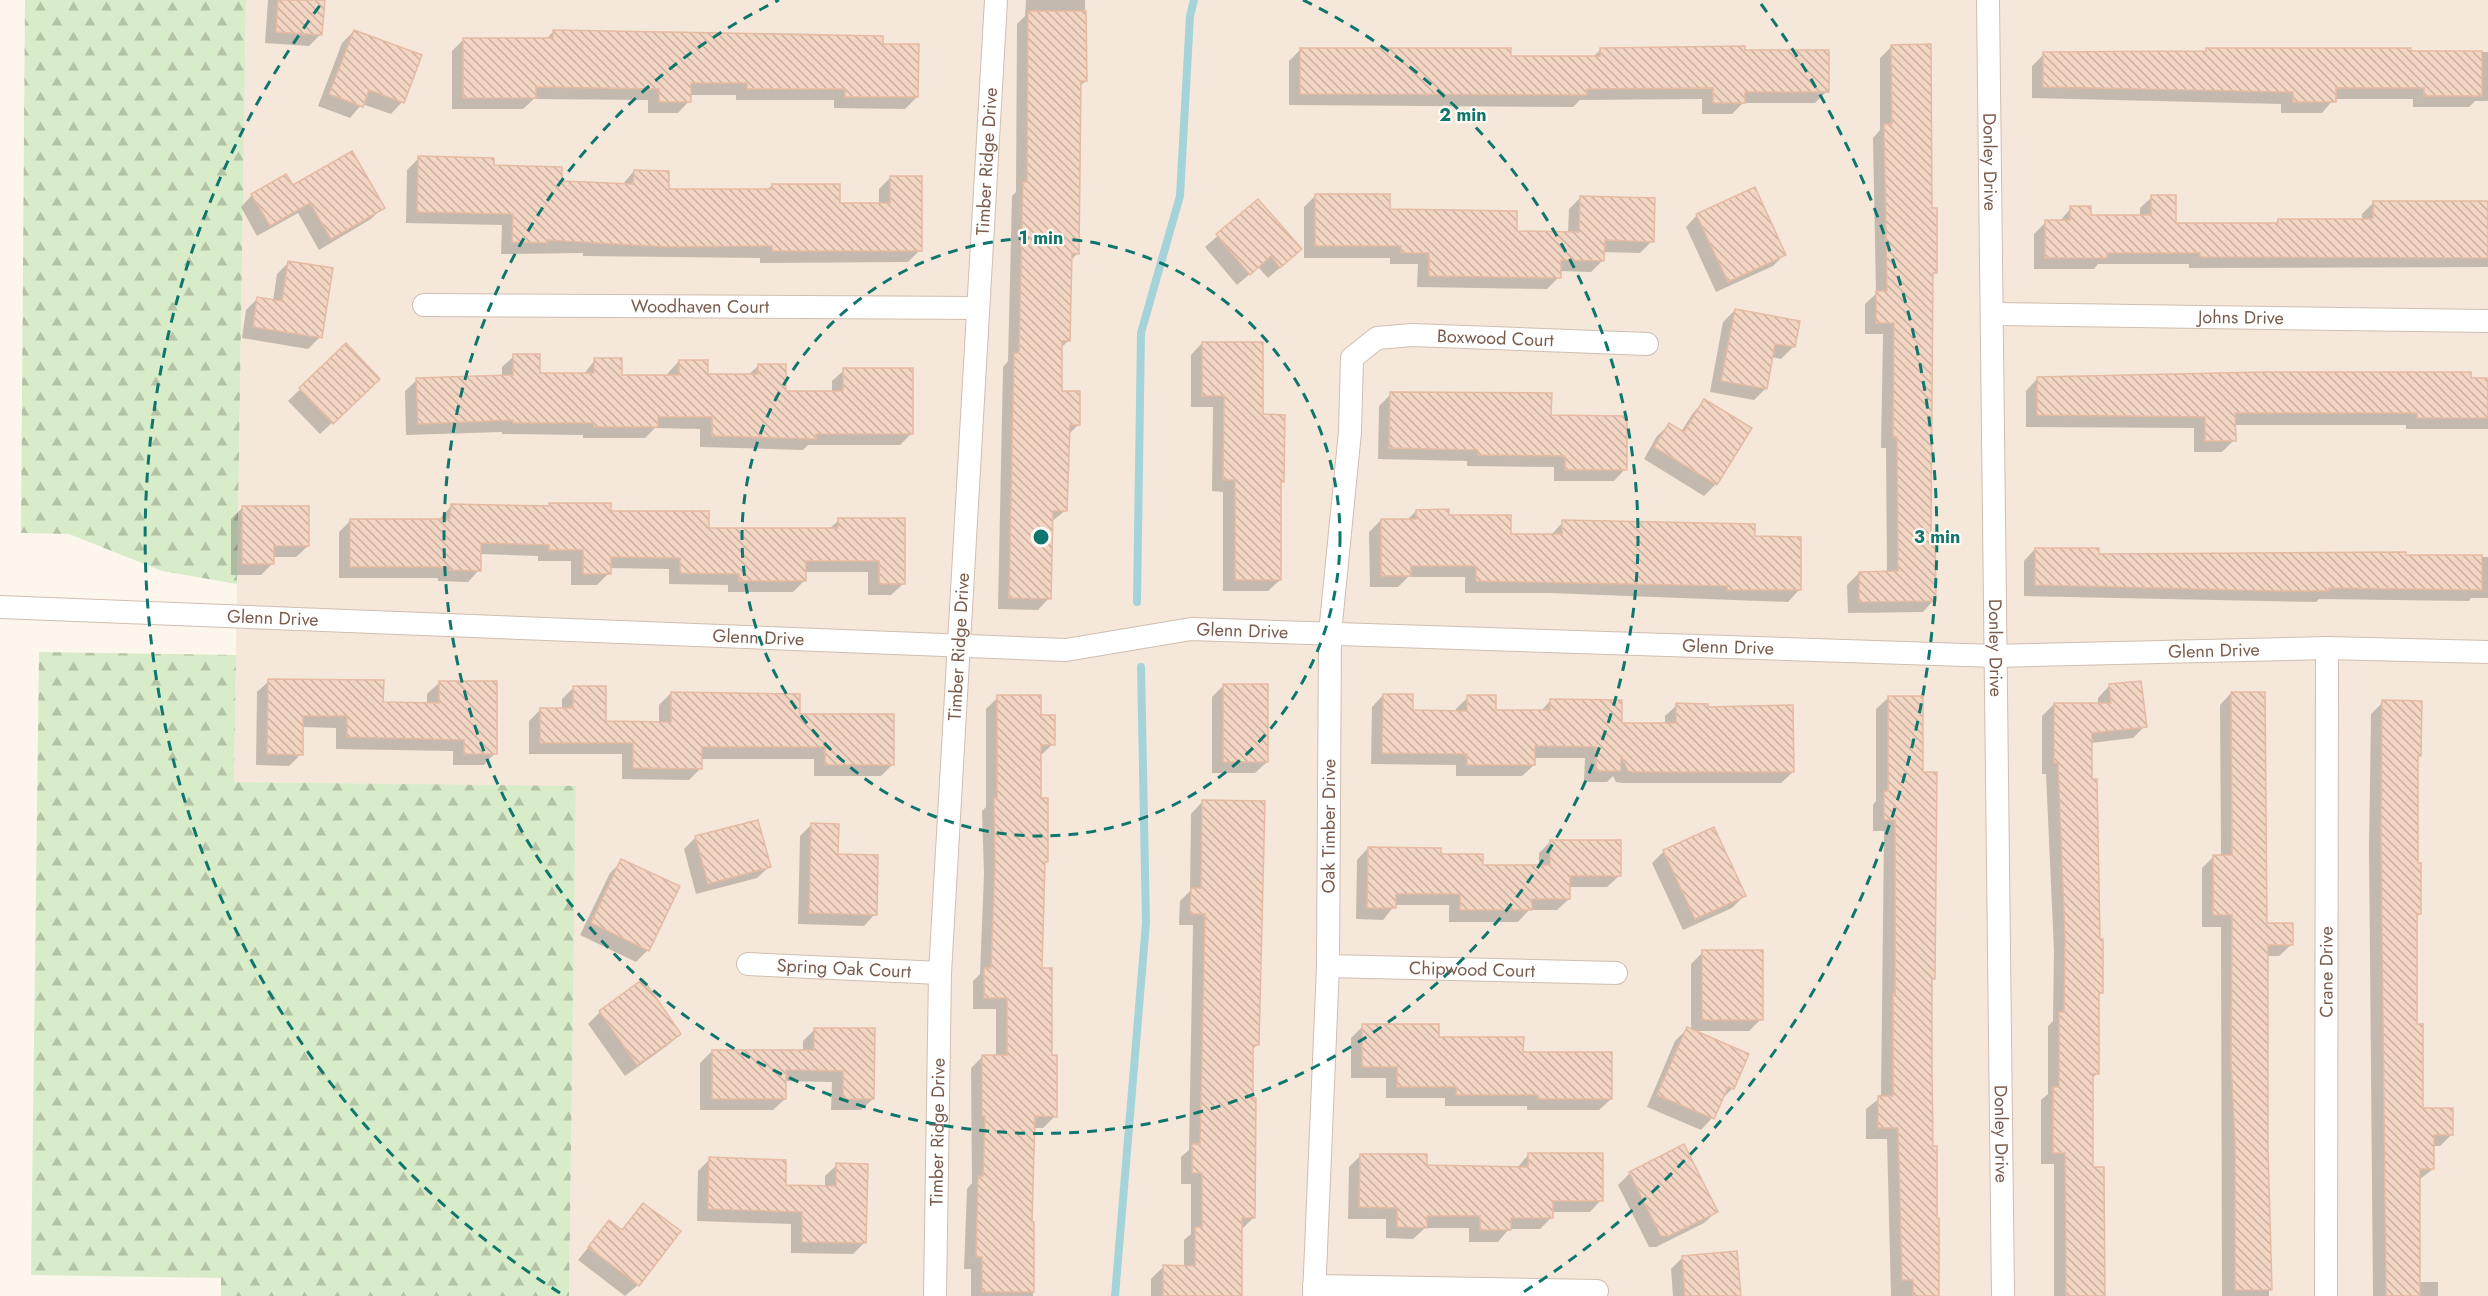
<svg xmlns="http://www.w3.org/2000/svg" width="2488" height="1296" viewBox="0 0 2488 1296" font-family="Jost,sans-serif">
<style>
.residential{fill:#f5e8da}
.forest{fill:url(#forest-firs)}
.shadow{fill:#0003}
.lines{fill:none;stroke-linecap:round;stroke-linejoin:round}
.stream{stroke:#a5d3da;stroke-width:8}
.building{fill:url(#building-back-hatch);stroke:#e6bba3;stroke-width:1.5}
.minor-casing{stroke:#d1beb0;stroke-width:24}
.minor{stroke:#fff;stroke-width:22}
.ring{fill:none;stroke:#0f766e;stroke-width:3;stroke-dasharray:10 8}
.labels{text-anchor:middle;stroke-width:4.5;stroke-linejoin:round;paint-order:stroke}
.street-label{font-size:18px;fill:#7a5c4d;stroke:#fffaf3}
.centre{fill:#0f766e;stroke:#fffaf3;stroke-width:3}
.ring-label{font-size:18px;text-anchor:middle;font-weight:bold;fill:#0f766e;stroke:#fffaf3;stroke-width:4.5;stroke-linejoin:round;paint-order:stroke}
</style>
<defs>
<pattern id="forest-firs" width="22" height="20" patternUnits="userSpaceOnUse" patternTransform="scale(1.5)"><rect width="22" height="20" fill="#d8ecc9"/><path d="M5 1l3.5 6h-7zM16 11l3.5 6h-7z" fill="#b4c2a5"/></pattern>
<pattern id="building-back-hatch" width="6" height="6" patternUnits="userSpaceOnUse" patternTransform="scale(1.5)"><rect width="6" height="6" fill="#f3d5c3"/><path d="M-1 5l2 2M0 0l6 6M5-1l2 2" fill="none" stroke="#cab0a1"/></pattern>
</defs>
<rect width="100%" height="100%" fill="#fdf6ec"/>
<polygon class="residential" points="246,0 2488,0 2488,1296 569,1296 576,787 234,782"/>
<g class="forest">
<polygon points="25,0 246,0 237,584 162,571 69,534 21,533"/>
<polygon points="39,652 236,655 234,782 576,786 569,1296 221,1296 221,1278 31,1275"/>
</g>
<g class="shadow">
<polygon points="268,0 323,0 321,34 309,46 265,43"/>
<polygon points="1026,0 1085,0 1086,81 1079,87 1078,253 1070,261 1069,340 1060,349 1060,392 1078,425 1068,435 1066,510 1051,522 1049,598 1038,610 998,609 1003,367 1008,361 1012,196 1016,192 1017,24 1025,16"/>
<polygon points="354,31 420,56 402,102 391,114 362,104 350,118 318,106 342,43"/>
<polygon points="554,31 821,34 821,38 917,97 905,109 834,108 834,100 736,100 736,95 689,95 689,101 678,113 648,113 648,100 534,99 523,109 452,109 452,51 464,39 546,39"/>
<polygon points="1892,46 1930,210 1935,272 1931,276 1930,536 1934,600 1923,612 1848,613 1847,585 1859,573 1887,573 1886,448 1881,448 1883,334 1865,334 1865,304 1876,294 1873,138 1880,130 1880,58"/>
<polygon points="1301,49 1509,58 1592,58 1601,49 1827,91 1815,103 1743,103 1732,114 1702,114 1702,99 1580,100 1573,107 1289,105 1289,61"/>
<polygon points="2207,49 2488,52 2488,101 2475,101 2469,107 2413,107 2413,99 2334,99 2322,113 2281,113 2281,104 2032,98 2032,66 2044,54 2204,52"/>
<polygon points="419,158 493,167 560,183 622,185 634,171 667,191 766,191 772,185 839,204 879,204 879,189 890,178 920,250 908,262 760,263 760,258 583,256 583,253 501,254 502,225 406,223 407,170"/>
<polygon points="292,187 383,207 371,219 319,250 298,213 257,236 241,207 252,195"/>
<polygon points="1316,195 1515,232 1568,233 1569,209 1581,197 1652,241 1640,253 1603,252 1603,260 1591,272 1559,271 1559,277 1547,289 1417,287 1418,264 1390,264 1390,258 1304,258 1304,207"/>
<polygon points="2152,197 2174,225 2274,225 2278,220 2362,220 2362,214 2374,202 2488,202 2488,267 2189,268 2189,264 2098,264 2094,269 2034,269 2034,234 2046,222 2059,222 2071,208 2089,217 2140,217 2140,208"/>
<polygon points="1258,201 1288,261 1268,278 1258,267 1237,285 1205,247"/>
<polygon points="1697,215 1785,254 1773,266 1716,292 1686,227"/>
<polygon points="289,262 320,337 308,349 242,338 246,310 258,298 273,301 277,274"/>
<polygon points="1735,310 1798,322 1793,347 1781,359 1772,357 1766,388 1754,400 1710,392 1723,322"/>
<polygon points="1202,343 1261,415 1282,481 1280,483 1280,580 1268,591 1223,591 1223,492 1212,491 1213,407 1191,407 1191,355"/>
<polygon points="346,345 366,391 320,434 288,401"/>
<polygon points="514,356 538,375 583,375 595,360 620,376 667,376 668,373 679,361 707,375 748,375 758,366 784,392 832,393 832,381 844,370 912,433 900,445 808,445 803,450 700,447 700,429 655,428 645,438 583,438 583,435 502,434 502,432 406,435 405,391 417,380 502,377 502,367"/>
<polygon points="2037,379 2488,380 2488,429 2406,429 2406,425 2234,425 2234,440 2222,452 2194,452 2194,428 2026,427 2026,391"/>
<polygon points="1391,394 1550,417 1625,469 1614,481 1554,481 1554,467 1467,466 1467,461 1378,459 1379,406"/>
<polygon points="1704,401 1716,484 1704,496 1644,459 1657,436 1669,425 1681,432 1693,413"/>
<polygon points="550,504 707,529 829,529 839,520 903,584 891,595 868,595 868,572 805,572 805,580 793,592 728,592 728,585 669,584 669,569 609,568 609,573 597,585 571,585 571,561 538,561 538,556 480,554 479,570 468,582 438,581 438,578 339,578 339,532 351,520 439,520 451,506 547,507"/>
<polygon points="243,507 308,546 296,557 273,557 273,563 261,575 231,575 231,519"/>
<polygon points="1416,511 1448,517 1509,535 1551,535 1563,522 1753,538 1799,590 1788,602 1549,593 1465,593 1465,577 1408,577 1398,587 1370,587 1369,532 1381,520 1407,520"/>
<polygon points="2488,543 2488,598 2471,598 2469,601 2319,599 2316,602 2024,596 2024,561 2035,549 2097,556 2488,557"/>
<polygon points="269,681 382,703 427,704 427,694 439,683 495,753 484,765 453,765 453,751 336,749 336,728 301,727 301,754 289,766 256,765 257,692"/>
<polygon points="1224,685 1267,762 1255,773 1212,773 1212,697"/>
<polygon points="2109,686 2145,726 2133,738 2091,743 2102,992 2097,997 2097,1073 2092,1079 2092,1169 2104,1296 2054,1296 2054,1164 2041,1164 2041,1100 2048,1094 2048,1026 2053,1021 2054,951 2046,774 2042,774 2042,716 2054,704 2098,704 2098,698"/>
<polygon points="573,688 604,722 659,723 659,705 671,693 798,716 893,764 881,776 814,776 814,759 701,759 701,768 689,780 622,779 622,754 529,754 529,721 541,709 562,709 562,699"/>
<polygon points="2231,693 2266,924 2291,945 2279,956 2267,956 2269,1296 2222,1296 2221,927 2202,927 2202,868 2214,856 2221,856 2220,705"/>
<polygon points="1383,695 1412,712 1456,712 1456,709 1468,697 1494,712 1540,712 1551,700 1620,724 1665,724 1665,716 1677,705 1706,708 1793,772 1781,783 1623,783 1616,782 1613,776 1607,782 1584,782 1585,758 1534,758 1534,765 1522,776 1456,776 1456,765 1371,764 1372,707"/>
<polygon points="998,697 1040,717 1053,744 1040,756 1040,799 1047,861 1044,864 1040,969 1055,1116 1043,1128 1033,1128 1030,1223 1033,1223 1033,1296 971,1296 971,1269 964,1269 967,1189 972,1183 971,1068 983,1056 996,1056 996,1009 973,1009 973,981 980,974 984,874 982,811 986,807 986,709"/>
<polygon points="1888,698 1922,773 1934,978 1930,982 1930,1070 1938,1296 1891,1296 1887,1139 1866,1139 1866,1109 1881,1097 1884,831 1873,831 1873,805 1876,801 1876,709"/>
<polygon points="2383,702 2419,755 2417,758 2417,864 2420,914 2416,917 2416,1026 2421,1110 2451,1135 2440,1146 2433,1146 2433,1169 2419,1180 2419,1282 2438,1282 2438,1296 2373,1296 2369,847 2371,714"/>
<polygon points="1202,802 1257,1045 1252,1050 1254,1217 1242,1229 1240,1296 1151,1296 1151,1279 1163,1267 1184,1267 1184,1240 1191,1234 1191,1184 1181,1184 1181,1157 1189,1150 1193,925 1179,925 1180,901 1190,891 1191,814"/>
<polygon points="811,825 837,855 875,914 864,926 798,924 800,836"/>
<polygon points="696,837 769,867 757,878 696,894 684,849"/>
<polygon points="1551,841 1619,876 1607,887 1569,887 1569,899 1557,910 1529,910 1518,922 1449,922 1449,905 1395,905 1383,920 1356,919 1357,860 1368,848 1439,855 1482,866 1539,866 1539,853"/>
<polygon points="1664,851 1744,896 1732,908 1683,930 1652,863"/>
<polygon points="622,861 648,950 636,962 580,935 610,873"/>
<polygon points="1703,952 1761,1019 1749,1031 1692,1031 1733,1088 1721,1100 1712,1118 1701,1130 1647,1107 1675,1041 1687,1029 1691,1031 1691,964"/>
<polygon points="600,1012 680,1034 668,1045 625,1076 588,1024"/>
<polygon points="1363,1026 1437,1038 1611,1099 1599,1110 1527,1110 1527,1106 1445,1106 1445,1098 1386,1098 1386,1078 1351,1078 1351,1038"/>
<polygon points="815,1029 873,1099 861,1110 831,1110 832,1082 785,1081 785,1099 773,1110 700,1110 700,1063 712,1051 803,1051 803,1041"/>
<polygon points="1361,1155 1426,1167 1517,1168 1528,1155 1601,1200 1590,1212 1552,1212 1552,1217 1540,1229 1509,1229 1498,1242 1469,1242 1469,1228 1425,1228 1413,1239 1386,1238 1386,1219 1348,1219 1349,1167"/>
<polygon points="710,1159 784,1186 825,1187 825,1176 837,1165 864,1243 853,1254 791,1253 791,1224 697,1221 698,1171"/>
<polygon points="1630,1173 1716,1212 1704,1223 1656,1247 1649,1247 1618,1185"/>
<polygon points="643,1205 679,1232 638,1285 625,1296 578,1260 609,1222 621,1230"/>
<polygon points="1683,1257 1739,1296 1673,1296 1671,1269"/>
</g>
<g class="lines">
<g class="stream">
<polyline points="1137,602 1141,333 1180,196 1190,16 1194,0"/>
<polyline points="1115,1296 1146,923 1141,667"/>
</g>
</g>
<g class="building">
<polygon points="278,0 325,0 322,35 276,32"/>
<polygon points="1028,11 1086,11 1087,81 1081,81 1079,254 1072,253 1070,341 1062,341 1062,391 1080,391 1080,425 1070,425 1067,511 1053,511 1051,599 1009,598 1014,353 1019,353 1023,182 1027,182"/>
<polygon points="354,30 422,55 404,103 369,90 363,107 329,94"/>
<polygon points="553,30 883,36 883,44 919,44 918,97 845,97 845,89 747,89 747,83 691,83 691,102 659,102 659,89 536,87 536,98 463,98 463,38 553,38"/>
<polygon points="1931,44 1932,208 1937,208 1937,273 1933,273 1931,535 1935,535 1936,601 1859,602 1859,572 1898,571 1897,437 1893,437 1894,323 1876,323 1876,291 1887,291 1884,124 1892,124 1891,45"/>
<polygon points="1745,46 1745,50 1829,50 1829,92 1745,92 1745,103 1713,103 1713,88 1587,89 1587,95 1300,94 1300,48 1511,48 1511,56 1600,56 1600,48"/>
<polygon points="2206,48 2411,48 2411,51 2482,51 2482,96 2424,96 2424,88 2336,88 2336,102 2293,102 2293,92 2043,87 2043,52 2206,51"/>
<polygon points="352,151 385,208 331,239 310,203 270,226 251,194 286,174 293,185"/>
<polygon points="418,156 494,158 494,165 562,167 562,181 633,184 634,170 669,171 669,189 772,189 772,184 840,184 840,203 890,203 890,176 922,176 922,251 772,251 772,246 668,247 547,240 547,243 512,242 513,214 417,212"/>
<polygon points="1755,187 1786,255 1728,282 1696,214"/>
<polygon points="1315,194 1390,194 1390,209 1517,211 1517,231 1579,232 1580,196 1655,198 1654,242 1605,240 1604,261 1561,260 1561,278 1429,276 1429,253 1401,253 1401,246 1315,246"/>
<polygon points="2151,195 2176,195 2176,223 2278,223 2278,219 2366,219 2373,218 2373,201 2488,201 2488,258 2200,257 2200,253 2107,253 2107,258 2045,258 2045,220 2070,220 2070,206 2091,206 2091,215 2151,215"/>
<polygon points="1258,199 1302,249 1280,268 1271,256 1250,275 1216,234"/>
<polygon points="288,261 333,268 322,338 253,327 257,297 282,301"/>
<polygon points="1735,309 1800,321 1795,347 1775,344 1767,389 1721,381"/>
<polygon points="1202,342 1263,342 1263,414 1285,415 1284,482 1281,482 1281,580 1235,580 1235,480 1223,480 1224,396 1202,396"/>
<polygon points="346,343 380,379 333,424 299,388"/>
<polygon points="513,354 540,354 540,373 594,373 594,358 622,358 622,375 679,375 679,360 708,360 708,374 758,374 758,364 786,364 786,391 843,391 843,368 913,368 913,434 816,434 816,439 712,436 712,417 658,417 658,427 594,427 594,423 513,423 513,420 418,424 416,378 513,375"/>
<polygon points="2265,372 2471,372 2471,378 2488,378 2488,418 2417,418 2417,413 2235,413 2236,441 2205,441 2205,417 2037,415 2037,377"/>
<polygon points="1390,392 1552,393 1551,415 1627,416 1627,470 1565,470 1565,456 1478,455 1478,450 1389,448"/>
<polygon points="1704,399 1752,428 1717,485 1654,447 1669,423 1684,432"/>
<polygon points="549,503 611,503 611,511 709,511 709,528 838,528 838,518 905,518 905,584 879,584 879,561 806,561 806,581 739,581 739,574 680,573 680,558 611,557 611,574 583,574 583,550 549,550 549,545 481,543 481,571 449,570 450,567 350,567 350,519 450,519 451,504 549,506"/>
<polygon points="242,506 309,506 309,546 274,546 274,564 242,564"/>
<polygon points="1449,509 1449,515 1511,515 1511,534 1562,534 1562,520 1755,524 1755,536 1801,537 1801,590 1727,590 1727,586 1476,581 1476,566 1411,566 1411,576 1381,576 1381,519 1416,519 1416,510"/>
<polygon points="2035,548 2099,548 2099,554 2406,552 2406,555 2482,555 2482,590 2329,588 2329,591 2277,591 2035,585"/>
<polygon points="268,679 384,680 383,702 439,703 439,681 497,681 497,754 464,754 464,740 347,737 347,716 303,716 303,755 267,754"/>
<polygon points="2141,681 2147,727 2092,733 2092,779 2097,779 2100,939 2103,939 2103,993 2099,993 2099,1074 2093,1074 2093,1167 2104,1167 2105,1296 2066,1296 2065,1153 2053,1153 2053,1087 2059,1087 2059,1012 2064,1012 2065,939 2058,763 2054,763 2054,703 2111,703 2109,684"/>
<rect x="1223" y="684" width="45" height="78"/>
<polygon points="573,686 606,686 606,721 671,722 671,692 800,694 800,714 894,714 894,765 825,765 825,747 702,747 702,769 633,768 633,743 540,743 540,708 573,708"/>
<polygon points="2231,692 2265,692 2267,923 2293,923 2293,945 2268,945 2268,1151 2272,1290 2235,1290 2235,1142 2231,1062 2232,915 2213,915 2213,855 2232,855"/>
<polygon points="1383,694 1413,694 1413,710 1467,711 1467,695 1496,695 1496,710 1550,710 1550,699 1622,700 1622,723 1676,723 1676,703 1708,704 1708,707 1793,705 1794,772 1635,772 1628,771 1621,755 1621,771 1596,771 1596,747 1535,746 1535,765 1467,765 1467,754 1382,753"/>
<polygon points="997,695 1041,695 1041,715 1055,715 1055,745 1041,745 1041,798 1048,798 1048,862 1045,862 1042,968 1052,968 1052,1055 1057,1055 1057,1117 1035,1116 1032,1222 1034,1222 1034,1292 982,1292 982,1257 976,1257 978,1176 983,1176 985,1116 982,1116 982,1055 1007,1055 1007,998 984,998 984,968 991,968 995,862 994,798 997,798"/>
<polygon points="1888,696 1923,696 1923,772 1937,772 1935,979 1932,979 1932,1070 1933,1146 1937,1146 1937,1218 1939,1218 1939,1296 1913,1296 1913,1280 1902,1280 1898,1128 1878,1128 1878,1096 1893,1096 1893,994 1895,994 1895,820 1884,820 1884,791 1888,791"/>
<polygon points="2382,700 2422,701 2421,756 2418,756 2418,863 2421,863 2421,914 2417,914 2417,1024 2423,1024 2423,1108 2453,1108 2453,1135 2434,1135 2434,1169 2420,1169 2420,1296 2386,1296 2381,834"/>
<polygon points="1202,800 1265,801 1259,1045 1253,1045 1253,1098 1256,1098 1255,1218 1242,1218 1242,1296 1163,1296 1163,1265 1195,1266 1195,1227 1202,1227 1202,1173 1192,1173 1192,1144 1200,1144 1205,914 1190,914 1191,888 1201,888"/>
<polygon points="758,820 771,867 708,884 695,836"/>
<polygon points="811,823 839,824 838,854 878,855 877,915 809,913"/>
<polygon points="1714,827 1746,896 1695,919 1663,850"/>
<polygon points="1550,840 1621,840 1621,876 1570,876 1570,899 1532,899 1532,910 1460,910 1460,894 1396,894 1396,908 1367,908 1368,847 1441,848 1441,854 1483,854 1483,865 1550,865"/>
<polygon points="621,859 680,886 649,951 591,923"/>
<rect x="1702" y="950" width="61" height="70"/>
<polygon points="643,979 681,1034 637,1065 599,1011"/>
<polygon points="1362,1024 1439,1024 1439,1037 1524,1037 1523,1052 1612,1052 1612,1099 1538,1099 1538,1095 1456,1095 1457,1087 1397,1087 1397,1067 1362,1067"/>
<polygon points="1687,1027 1749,1054 1734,1089 1728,1087 1714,1119 1657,1095"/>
<polygon points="814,1028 875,1028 874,1099 843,1099 843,1071 786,1070 786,1099 712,1099 712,1050 814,1050"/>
<polygon points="1684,1144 1718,1212 1669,1236 1661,1236 1629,1172"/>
<polygon points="1528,1153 1603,1153 1603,1201 1553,1201 1553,1218 1511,1218 1511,1230 1480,1230 1480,1216 1427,1216 1427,1228 1397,1227 1397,1208 1359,1207 1360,1154 1427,1154 1427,1165 1528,1167"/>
<polygon points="709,1157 786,1160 786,1185 836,1186 836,1163 868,1164 866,1243 802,1242 802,1212 708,1209"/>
<polygon points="643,1203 681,1231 639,1286 588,1247 609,1220 622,1230"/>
<polygon points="1737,1251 1741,1296 1685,1296 1682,1256"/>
</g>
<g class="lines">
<defs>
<g id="minor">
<path id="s1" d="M1988 0 2003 1296"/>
<path id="s2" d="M424 305 977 308"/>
<path id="s3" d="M1993 314 2488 321"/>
<path id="s4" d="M0 607 1066 650 1191 629 1995 656 2327 648 2488 652"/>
<path id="s5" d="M748 964 940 973"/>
<path id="s6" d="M1328 966 1616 973"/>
<polyline points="1314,1286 1597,1291"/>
<path id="s7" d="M935 1296 940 973 996 0"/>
<path id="s8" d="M1314 1296 1328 966 1330 633 1350 432 1352 358 1377 338 1412 335 1647 344"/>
<path id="s9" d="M2326 1296 2327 648"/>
</g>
</defs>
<use href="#minor" class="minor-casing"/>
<use href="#minor" class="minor"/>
</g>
<g class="ring">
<circle cx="1041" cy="537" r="299"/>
<path d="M1303 0A597 597 0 1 1 779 0"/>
<path d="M560 1293A896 896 0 0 1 321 4M1761 4A896 896 0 0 1 1522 1293"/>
</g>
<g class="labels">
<g class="street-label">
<text dy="6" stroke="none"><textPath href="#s1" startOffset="162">Donley Drive</textPath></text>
<text dy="6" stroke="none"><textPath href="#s7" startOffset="1136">Timber Ridge Drive</textPath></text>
<text dy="6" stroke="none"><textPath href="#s2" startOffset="276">Woodhaven Court</textPath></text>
<text dy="6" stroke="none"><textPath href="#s3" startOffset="248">Johns Drive</textPath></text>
<text dy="6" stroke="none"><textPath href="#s8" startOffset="1090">Boxwood Court</textPath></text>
<text dy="6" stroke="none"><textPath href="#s4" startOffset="273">Glenn Drive</textPath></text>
<text dy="6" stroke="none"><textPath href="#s4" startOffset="1245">Glenn Drive</textPath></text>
<text dy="6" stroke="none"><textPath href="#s4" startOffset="759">Glenn Drive</textPath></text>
<text dy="6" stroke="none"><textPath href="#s4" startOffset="1731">Glenn Drive</textPath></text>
<text dy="6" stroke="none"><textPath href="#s7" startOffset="650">Timber Ridge Drive</textPath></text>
<text dy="6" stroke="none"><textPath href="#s1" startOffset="648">Donley Drive</textPath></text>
<text dy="6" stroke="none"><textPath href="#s4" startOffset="2217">Glenn Drive</textPath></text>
<text dy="6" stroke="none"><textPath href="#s8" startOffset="470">Oak Timber Drive</textPath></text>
<text dy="6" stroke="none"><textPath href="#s5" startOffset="96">Spring Oak Court</textPath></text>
<text dy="6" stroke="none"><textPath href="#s6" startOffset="144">Chipwood Court</textPath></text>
<text dy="6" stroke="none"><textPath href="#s9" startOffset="324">Crane Drive</textPath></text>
<text dy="6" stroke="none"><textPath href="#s7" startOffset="164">Timber Ridge Drive</textPath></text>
<text dy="6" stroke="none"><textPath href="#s1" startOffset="1134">Donley Drive</textPath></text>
</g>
</g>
<circle cx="1041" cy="537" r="9" class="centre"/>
<g class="ring-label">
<text x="1463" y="121">2 min</text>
<text x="1041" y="244">1 min</text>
<text x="1937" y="543">3 min</text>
</g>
</svg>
